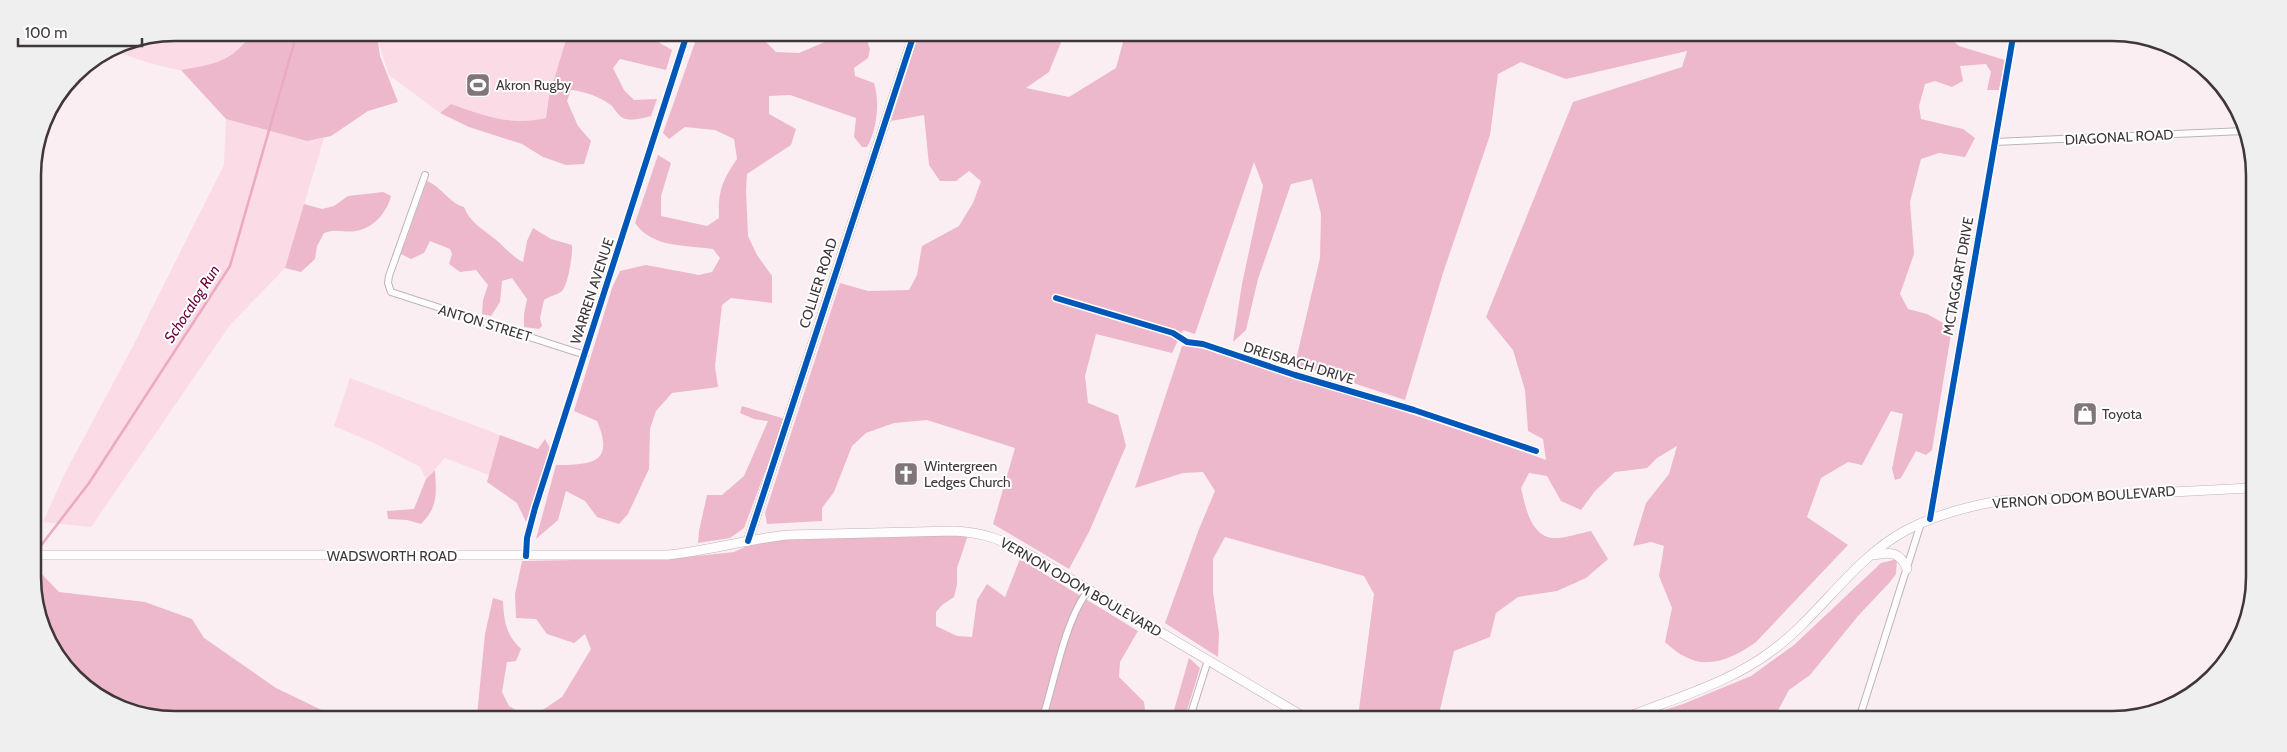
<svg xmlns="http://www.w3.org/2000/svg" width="2287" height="752" viewBox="0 0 2287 752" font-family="Cabin,sans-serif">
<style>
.green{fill:#fbdbe5}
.forest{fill:#edb8cc}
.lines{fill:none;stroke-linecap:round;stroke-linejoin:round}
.stream{stroke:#ebaac2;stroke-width:2.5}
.street-casing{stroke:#bcb4b6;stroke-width:8}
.secondary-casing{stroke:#bcb4b6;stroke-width:10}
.street{stroke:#fefcfd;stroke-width:6}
.secondary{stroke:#fefcfd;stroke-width:9}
.cycleway-casing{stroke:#fff;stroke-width:9}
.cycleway{stroke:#0057b8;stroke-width:6}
.labels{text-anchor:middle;stroke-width:4;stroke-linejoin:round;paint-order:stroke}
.poi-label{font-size:14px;fill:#3e3638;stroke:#fff;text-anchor:start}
.street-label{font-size:14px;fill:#3e3638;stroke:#fff}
.water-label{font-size:15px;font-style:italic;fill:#6c003b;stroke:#fff}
.rim{fill:none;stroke:#3e3638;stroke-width:2.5}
</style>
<rect width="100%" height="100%" fill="#faeef2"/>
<g class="green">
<path d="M175 33H252C236 57 211 69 182 70 168 70 126 55 110 50L121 43Z"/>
<path d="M387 33H568L549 96 546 118C510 126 485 116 451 104L440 113 389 75 379 44Z"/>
<polygon points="226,119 307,141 324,138 285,268 230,325 91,527 43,522 65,473 133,346 224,165"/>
<polygon points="350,378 500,435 489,475 445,458 426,479 420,467 374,443 334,426"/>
</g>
<g class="forest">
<path d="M252 33H377L380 56 398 102 368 111 331 136 307 141 226 119 181 70C214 64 231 63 252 33Z"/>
<path d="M568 33 652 34 660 43 672 50 666 70 620 59 613 68 624 90 634 100 657 99 651 116C643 118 631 122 623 118 619 116 615 110 612 106 601 97 584 91 571 90L567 101 578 126 591 141 584 164 566 165 543 157 522 144 469 127 440 113 451 104C485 116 510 126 546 118L549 96Z"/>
<path d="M698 34H758L776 52 799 53 827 41 825 34H865L870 49 868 58 854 68 855 76 874 83C880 101 877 130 867 147H862L854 137 856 118 790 95 769 96V114L796 129 791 145 747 174 746 190 748 236 757 255 772 276V303L731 298 722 305 715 366 718 387 672 393 656 411 650 429 649 469 628 514 619 524 597 517 585 501 566 491 558 520 536 539 556 465C592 465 615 463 597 421L574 411 612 288 620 271 646 265 699 275 712 272 720 258 713 249C686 245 652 248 635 223L658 155 671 163 661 196V216L707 226 719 218C718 191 722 181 737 159L734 139 715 130 685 127 669 139 663 133Z"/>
<path d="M919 34 1064 35 1049 72 1026 88 1069 97 1116 68 1125 35 1949 37 1959 46 2005 60 1999 90H1987L1991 72 1986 64 1960 66 1963 81 1952 87 1935 81 1925 84 1919 106 1921 119 1963 129 1975 138 1965 157 1939 153 1921 159 1910 202 1914 254 1900 294 1908 309 1927 314 1952 328 1932 450 1926 455 1916 451 1901 478 1895 480 1892 469 1903 414 1891 411 1862 465 1848 462 1821 478 1807 517 1848 545 1756 642C1737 656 1708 671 1684 656 1677 653 1671 647 1665 642L1672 608 1659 576 1664 546 1651 542 1633 546 1646 503 1669 474 1677 446 1657 458 1647 468 1615 472 1595 491 1581 510 1561 501 1547 476 1529 473 1521 488C1525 505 1530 535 1552 538 1564 539 1580 533 1591 531L1608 559 1586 578 1557 591 1518 597 1496 613 1490 637 1454 651 1438 718 1358 717 1374 594 1364 576 1225 537 1213 559V592L1219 633 1218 657 1165 623 1199 529 1215 491 1203 472 1183 473 1135 488 1182 346H1198L1485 438 1546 460 1543 439 1528 431 1525 390 1513 350 1486 317 1573 102 1682 67 1687 51 1566 79 1521 62 1498 74 1490 135 1443 273 1405 400 1295 364 1320 258 1321 214 1312 179 1291 184 1258 279 1246 330 1233 342 1242 284 1263 186 1254 162 1195 334 1183 330 1172 353 1096 334 1085 376 1088 403 1118 415 1126 446 1089 532 1069 569 993 524 1015 448 927 420 894 423 866 433 852 446 834 492 822 508V521L767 524 765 513 840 283 868 291 909 290 917 275 922 246 959 226 973 203 981 181 969 171 956 181H940L929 165 924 115 891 121Z"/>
<path d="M427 181C442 187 449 203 464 207 470 223 483 229 495 239 505 247 511 256 523 262L527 241 533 228 551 239 572 245C573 253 568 286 562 291 558 295 549 296 544 300L540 318 542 326 539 329 524 327V314L527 299 512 278 502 281 500 302 491 316 482 314 483 300 488 285 476 270 460 272 449 264 452 254 450 249 430 241 424 253 411 259 401 254Z"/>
<path d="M383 192 391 196C387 212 374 228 356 231 344 233 337 228 324 233L317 246 315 259 301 272 285 268 304 204 322 209 334 206 348 196Z"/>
<polygon points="742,406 785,419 744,528 730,538 698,543 699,531 707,495 722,495 744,476 768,421 754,419 740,413"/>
<polygon points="500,435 538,449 545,439 551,450 526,522 517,503 487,482"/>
<path d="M435 470C436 493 439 506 421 524L407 520 388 519 387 511 414 509 426 479Z"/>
<path d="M969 532 957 568V585L954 597 942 605 936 612V626L957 636 972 637 977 600 987 584 1005 597 1020 559 1138 631 1120 662 1119 677 1144 702 1146 717 477 715 485 634 493 598 503 601C504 621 506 635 521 649L516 661 507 662 502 692 509 706 525 715 541 711 562 697 591 649 585 634 574 643 547 634 536 619 516 618 515 594 522 561 678 558 734 552 756 542 803 534Z"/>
<polygon points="1897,559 1896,574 1890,582 1858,616 1810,675 1789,690 1774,718 1640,718 1683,704 1751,676 1794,645 1881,563"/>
<polygon points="35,567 59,592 145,602 192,619 204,638 276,688 332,715 138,715 68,671 35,604"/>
<polygon points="1189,658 1200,668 1185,717 1172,717"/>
</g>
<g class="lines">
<polyline class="stream" points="36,552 89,483 230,266 297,33"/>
<defs>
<g id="street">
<polyline points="1995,142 2244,131"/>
<polyline points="425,175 389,276 388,283 391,292 585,355"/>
<polyline points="1056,298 1173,333 1187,342 1203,344 1295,375 1414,410 1536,451"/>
<polyline points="1930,519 2013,37"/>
<polyline points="526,556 527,538 535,508 687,34"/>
<path d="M1043 717C1054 683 1066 616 1089 590"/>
<polyline points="1190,717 1208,660"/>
<polyline points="1859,719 1921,523"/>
</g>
<g id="secondary">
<polyline points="748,541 914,34"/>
<path d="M35 555H668C708 551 747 539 788 535L955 531C987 533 1002 540 1030 555L1304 717"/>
<path d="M1875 555C1891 551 1901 553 1907 569"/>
<path d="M1625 718C1675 698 1730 683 1773 650 1820 615 1853 559 1905 531 1934 515 1966 507 1998 501L2250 488"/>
</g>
</defs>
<use href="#street" class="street-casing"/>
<use href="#secondary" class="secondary-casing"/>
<use href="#street" class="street"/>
<use href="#secondary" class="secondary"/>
<defs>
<g id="cycleway">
<polyline points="1056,298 1173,333 1187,342 1203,344 1295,375 1414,410 1536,451"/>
<polyline points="1930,519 2013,37"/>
<polyline points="748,541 914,34"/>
<polyline points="526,556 527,538 535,508 687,34"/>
</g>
</defs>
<use href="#cycleway" class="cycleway-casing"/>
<use href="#cycleway" class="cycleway"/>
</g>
<defs>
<symbol id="stadium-square" viewBox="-11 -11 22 22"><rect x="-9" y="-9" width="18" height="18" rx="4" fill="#807679" stroke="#fff"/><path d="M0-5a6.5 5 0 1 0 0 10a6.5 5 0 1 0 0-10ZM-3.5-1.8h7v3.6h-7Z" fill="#fff"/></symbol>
<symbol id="shop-square" viewBox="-11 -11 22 22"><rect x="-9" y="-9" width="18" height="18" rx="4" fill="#807679" stroke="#fff"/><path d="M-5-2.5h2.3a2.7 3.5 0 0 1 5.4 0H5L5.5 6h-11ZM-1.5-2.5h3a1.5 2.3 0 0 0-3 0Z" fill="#fff"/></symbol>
<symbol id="church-square" viewBox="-11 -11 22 22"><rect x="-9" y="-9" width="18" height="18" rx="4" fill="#807679" stroke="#fff"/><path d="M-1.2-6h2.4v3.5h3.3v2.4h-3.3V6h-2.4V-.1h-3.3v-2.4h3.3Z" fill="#fff"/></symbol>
</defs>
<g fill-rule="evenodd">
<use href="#stadium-square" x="464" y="71" width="28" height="28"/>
<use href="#shop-square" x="2071" y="400" width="28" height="28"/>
<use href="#church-square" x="892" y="460" width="28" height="28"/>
</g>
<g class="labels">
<g class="poi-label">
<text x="496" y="90">Akron Rugby</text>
<text x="2102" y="419">Toyota</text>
<text x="924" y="471">Wintergreen<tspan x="924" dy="16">Ledges Church</tspan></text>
</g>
<g class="street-label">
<text transform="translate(2119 137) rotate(-3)" y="5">DIAGONAL ROAD</text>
<text transform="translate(1958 276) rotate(-80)" y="5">MCTAGGART DRIVE</text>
<text transform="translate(818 283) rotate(-72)" y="5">COLLIER ROAD</text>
<text transform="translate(592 291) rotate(-72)" y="5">WARREN AVENUE</text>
<text transform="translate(485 323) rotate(17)" y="5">ANTON STREET</text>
<text transform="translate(1299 363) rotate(17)" y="5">DREISBACH DRIVE</text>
<text transform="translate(2084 497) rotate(-4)" y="5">VERNON ODOM BOULEVARD</text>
<text x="392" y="561">WADSWORTH ROAD</text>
<text transform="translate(1081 587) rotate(30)" y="5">VERNON ODOM BOULEVARD</text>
</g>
<g class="water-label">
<text transform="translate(192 304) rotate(-57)" y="5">Schocalog Run</text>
</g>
</g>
<path d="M0 0H2287V752H0ZM175 41H2112A134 134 0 0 1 2246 175V577A134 134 0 0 1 2112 711H175A134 134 0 0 1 41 577V175A134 134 0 0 1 175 41Z" fill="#f0efef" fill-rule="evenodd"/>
<path class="rim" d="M175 41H2112A134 134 0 0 1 2246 175V577A134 134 0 0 1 2112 711H175A134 134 0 0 1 41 577V175A134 134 0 0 1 175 41Z"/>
<path d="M18 38v8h124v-8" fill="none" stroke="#3e3638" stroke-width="2.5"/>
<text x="25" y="38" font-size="15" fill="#3e3638" stroke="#ffffff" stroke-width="4" paint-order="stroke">100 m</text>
</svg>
